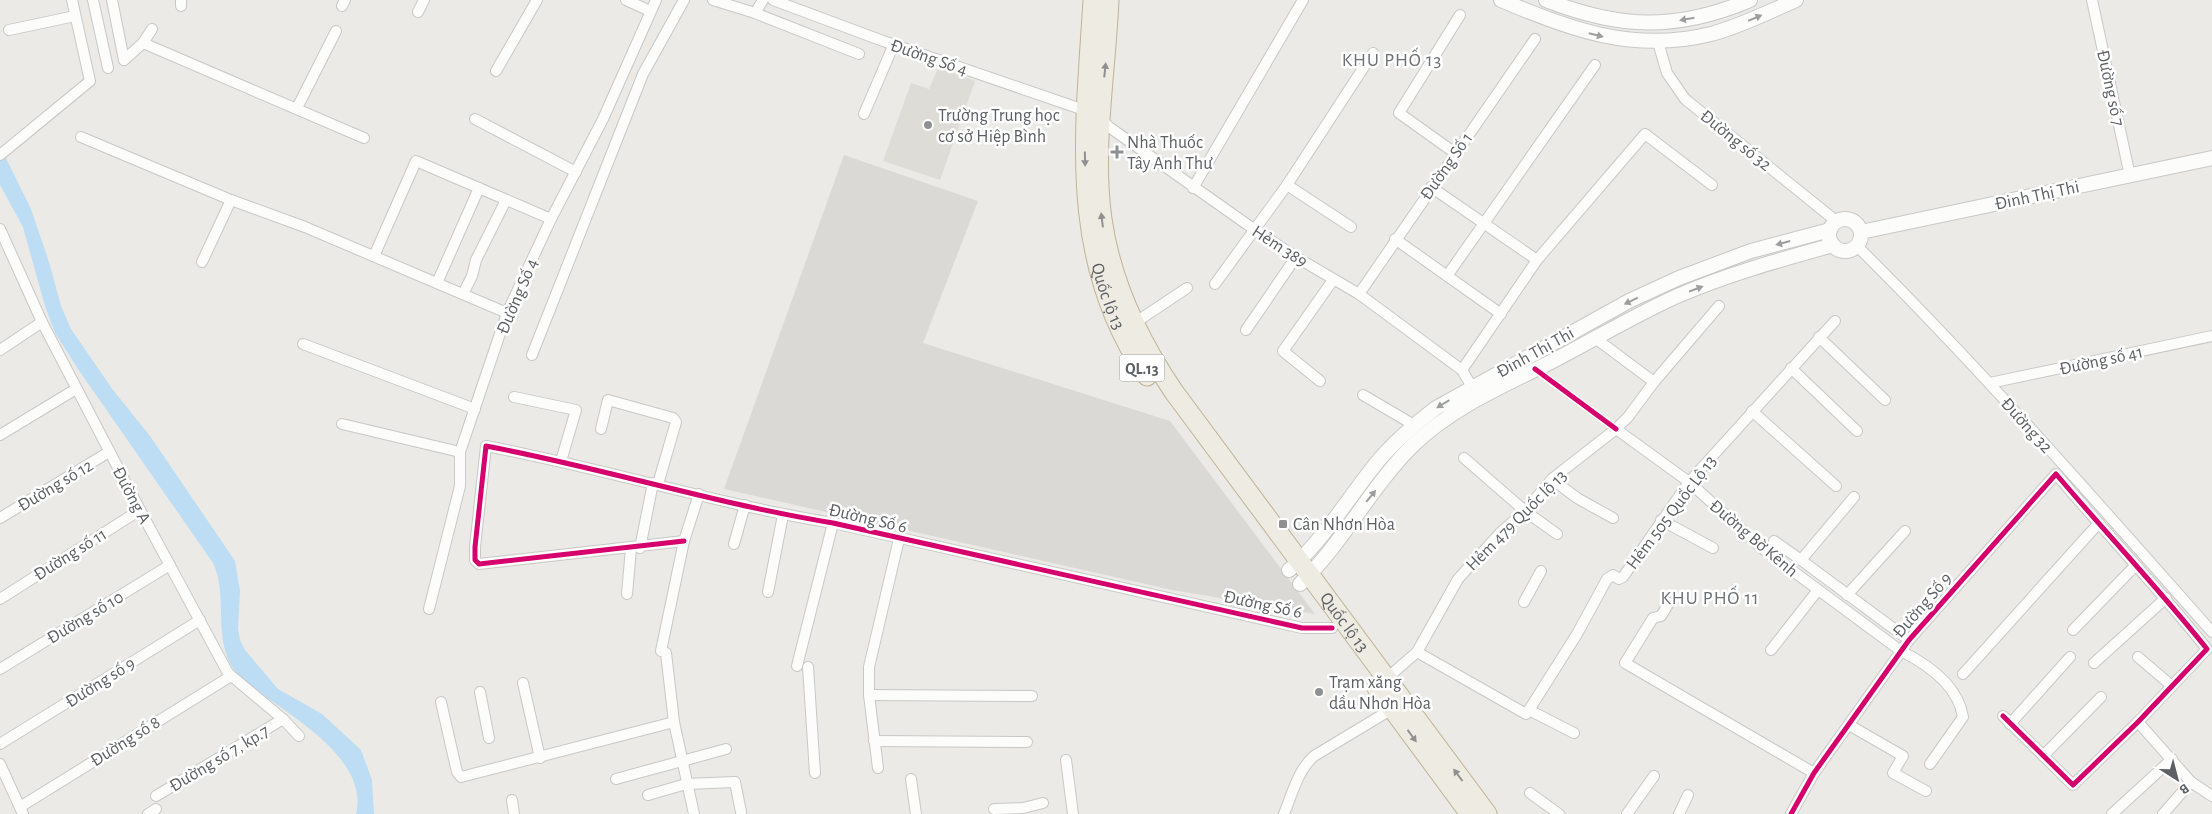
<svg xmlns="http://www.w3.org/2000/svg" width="2212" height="814" viewBox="0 0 2212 814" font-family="'Alegreya Sans',sans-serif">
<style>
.industrial{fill:#dbd9d6}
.education{fill:#dedcd6}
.water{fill:#bcddf3}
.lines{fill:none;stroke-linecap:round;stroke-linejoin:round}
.street-casing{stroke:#c8c8c8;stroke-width:12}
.secondary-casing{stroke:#c8c8c7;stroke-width:16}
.highway-casing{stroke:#c0b396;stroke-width:21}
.street{stroke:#fcfcfb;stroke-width:10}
.secondary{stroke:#fcfcfb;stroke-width:14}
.highway{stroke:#eeebe2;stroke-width:19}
.cycleway-casing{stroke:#fff;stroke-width:8}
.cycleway{stroke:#d6006c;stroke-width:5}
.oneway{fill:#9c9ea0}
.oneway2{fill:#8f908f}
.poi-dot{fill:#8e9091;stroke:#fff;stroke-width:2}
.labels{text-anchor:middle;stroke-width:5;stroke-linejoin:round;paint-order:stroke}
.shield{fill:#fff;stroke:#8d8f92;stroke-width:1}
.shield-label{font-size:16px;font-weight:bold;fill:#5c5f63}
.street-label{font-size:18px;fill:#5c5f63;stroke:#fff}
.poi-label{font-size:18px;fill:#5c5f63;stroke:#fff;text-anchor:start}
.neighbourhood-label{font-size:19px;letter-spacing:1px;fill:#6d7175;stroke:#fff}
</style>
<rect width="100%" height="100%" fill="#ebeae6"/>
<polygon class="industrial" points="844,155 978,201 923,343 1170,421 1315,614 1172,590 724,489"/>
<polygon class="education" points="939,66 975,81 940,180 883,161 911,83 929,89"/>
<path class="water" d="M0 146 31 209 49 262 61 306 71 329 113 390 150 436 235 561 240 591 238 629 240 640 245 650 278 689 322 714 361 750 372 780 374 814H356C368 766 308 727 275 703 265 696 252 691 244 682 207 644 231 601 213 563L78 369 55 333 45 306 23 227 0 185Z"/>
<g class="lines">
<defs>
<g id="street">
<polyline points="93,0 108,68"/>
<polyline points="112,0 124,60"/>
<polyline points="626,0 650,11"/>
<polyline points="713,0 755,13 859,54"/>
<polyline points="773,0 883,41 1087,111"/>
<polyline points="2092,0 2130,176"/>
<polyline points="181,6 181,0"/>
<polyline points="342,6 345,0"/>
<polyline points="418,12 424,0"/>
<polyline points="755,13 763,0"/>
<polyline points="9,30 75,16"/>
<polyline points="1658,42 1667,73 1685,99 1836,221"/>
<polyline points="143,43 364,138"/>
<polyline points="124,60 143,43 152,29"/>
<polyline points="496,71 537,0"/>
<polyline points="297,108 336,31"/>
<polyline points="864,114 894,44"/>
<polyline points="1101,118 1109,127 1255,230 1296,257 1359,294 1462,370"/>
<polyline points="475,119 576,172"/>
<polyline points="81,137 231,200 305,227 507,313"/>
<polyline points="1455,153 1399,113 1460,15"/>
<polyline points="0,155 90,81 72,0"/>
<polyline points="1287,185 1351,227"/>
<polyline points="1431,187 1537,260"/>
<polyline points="1193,188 1303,0"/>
<polyline points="0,229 42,322 140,510 228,673 283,719 299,736"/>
<polyline points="1395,239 1501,314"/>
<path d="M1857 246C1981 369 2096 501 2212 632"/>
<polyline points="374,256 416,161 551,219"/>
<polyline points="202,262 231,200"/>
<polyline points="1447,276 1595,65"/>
<polyline points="437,283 479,188"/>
<polyline points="1215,284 1287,185 1373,53"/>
<polyline points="463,294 472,276 476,260 506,200"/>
<polyline points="1359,294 1535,39"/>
<polyline points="1133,324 1187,288"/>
<polyline points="1246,330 1296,257"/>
<polyline points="1819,337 1885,400"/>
<polyline points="1595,338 1654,382"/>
<polyline points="303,344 475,409"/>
<polyline points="0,350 42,322"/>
<polyline points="532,355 643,74 684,0"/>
<polyline points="1791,368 1857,431"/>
<polyline points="1320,381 1283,351 1333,280"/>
<polyline points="1990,383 2212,336"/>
<polyline points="1472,387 1462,370 1537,260 1645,134 1712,185"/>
<polyline points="1363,395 1414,425"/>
<polyline points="514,397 576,410 561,461"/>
<polyline points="1752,411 1836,486"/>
<polyline points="342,424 460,452"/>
<polyline points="601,429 608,400 673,418 676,422 658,484"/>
<path d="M1616 429 1689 482 1763 549 1901 651C1927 664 1958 685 1963 717L1930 764"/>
<polyline points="0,435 76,389"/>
<polyline points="1464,458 1525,511 1557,534"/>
<polyline points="1552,479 1577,498 1613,518"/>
<polyline points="1854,497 1801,560 1909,640"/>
<polyline points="0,518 109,452"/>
<polyline points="1661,520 1713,548"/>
<path d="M684 541 479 564 475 560V547L486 446C603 468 716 504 833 523L1302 628H1332"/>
<polyline points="1774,541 1801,560"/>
<polyline points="734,544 745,505"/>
<polyline points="640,548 653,483"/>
<polyline points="768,592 783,515"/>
<polyline points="627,594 631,548"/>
<polyline points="1847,595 1905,531"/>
<polyline points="0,599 140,510"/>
<polyline points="1524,602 1541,571"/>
<polyline points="1669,603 1661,616 1653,618 1625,663 1814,773"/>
<polyline points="429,609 460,486 460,452 507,313 551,219 603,119 656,0"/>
<polyline points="2073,630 2135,566"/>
<polyline points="1771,650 1818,590"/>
<polyline points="661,651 684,541 699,494"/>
<polyline points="1417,652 1526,714"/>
<polyline points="666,653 674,722 694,814"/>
<polyline points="2138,657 2172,686"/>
<polyline points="2094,663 2166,598"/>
<polyline points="797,666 833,523"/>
<polyline points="808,667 815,773"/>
<polyline points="0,669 170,565"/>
<polyline points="1963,674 2098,524"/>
<polyline points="1386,679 1417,652 1458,579 1468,568 1500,533 1525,511 1552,479 1616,429 1628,417 1654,382 1719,306"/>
<polyline points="523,683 540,758"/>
<polyline points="480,692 489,738"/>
<polyline points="869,695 1032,696"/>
<polyline points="441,702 457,772 461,777 674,722"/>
<polyline points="2138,722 2191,782 2212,796"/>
<polyline points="2010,724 2070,657"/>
<polyline points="1849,725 1903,756 1893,773 1926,791"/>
<polyline points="1574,733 1529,710 1577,634 1607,579 1613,575 1619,579 1623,577 1689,482 1835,321"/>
<polyline points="874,741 1027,742"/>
<polyline points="0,744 200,620"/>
<polyline points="2043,756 2101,697"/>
<polyline points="1066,760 1073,814"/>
<polyline points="0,764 23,814"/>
<polyline points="878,768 869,695 869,667 899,539"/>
<polyline points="616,779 726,749"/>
<polyline points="911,779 916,814"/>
<polyline points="1530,793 1559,814"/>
<polyline points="648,795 686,784 735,782 741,812"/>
<polyline points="156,796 283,719"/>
<polyline points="512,800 514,814"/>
<polyline points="20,807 231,676"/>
<polyline points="994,809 1023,808 1043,803"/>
<polyline points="148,814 156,809"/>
<path d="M1284 814C1292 794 1298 770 1314 756L1392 709"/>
<polyline points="1627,814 1654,776"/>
<polyline points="1679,814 1688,795"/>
<path d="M1791 814 1814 773 1909 640 2056 474C2106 533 2159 589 2207 649L2138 722 2073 785 2003 716"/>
<polyline points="2112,814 2172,759"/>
<polyline points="2163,814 2191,782"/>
</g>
<g id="secondary">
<path d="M1501 0C1571 30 1634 53 1711 34 1741 26 1768 12 1796 0"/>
<path d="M1546 0C1620 29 1676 31 1750 0"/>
<circle cx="1845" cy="235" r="16"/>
<polyline points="1861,232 2212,158"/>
<path d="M1289 570C1325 539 1349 496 1379 460 1396 440 1415 424 1436 408L1629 301 1679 278 1751 251 1830 230"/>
<path d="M1300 584C1343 543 1370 488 1412 446 1450 409 1500 387 1547 364 1590 342 1631 317 1675 297 1725 275 1779 260 1833 245"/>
</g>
<g id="highway">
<path id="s1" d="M1093 0C1085 133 1067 259 1147 376"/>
<path id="s2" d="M1109 0C1106 72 1092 147 1102 219 1111 283 1138 339 1174 392L1487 814"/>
<polyline points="1377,688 1470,814"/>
</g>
</defs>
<use href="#street" class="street-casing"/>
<use href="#secondary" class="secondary-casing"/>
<use href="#highway" class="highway-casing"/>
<use href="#street" class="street"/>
<use href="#secondary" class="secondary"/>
<use href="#highway" class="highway"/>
<defs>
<g id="cycleway">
<polyline points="1535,369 1616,429"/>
<path d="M684 541 479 564 475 560V547L486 446C603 468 716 504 833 523L1302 628H1332"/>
<path d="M1791 814 1814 773 1909 640 2056 474C2106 533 2159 589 2207 649L2138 722 2073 785 2003 716"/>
</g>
</defs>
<use href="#cycleway" class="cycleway-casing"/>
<use href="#cycleway" class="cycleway"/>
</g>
<defs><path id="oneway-solid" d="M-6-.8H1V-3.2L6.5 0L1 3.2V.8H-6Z" transform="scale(1.25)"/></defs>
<g class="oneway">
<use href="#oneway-solid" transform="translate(1755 18) rotate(-23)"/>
<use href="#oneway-solid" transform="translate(1687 19) rotate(170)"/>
<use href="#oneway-solid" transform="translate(1596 35) rotate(14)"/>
<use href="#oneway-solid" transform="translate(1783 243) rotate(165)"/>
<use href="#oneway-solid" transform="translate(1696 289) rotate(-21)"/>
<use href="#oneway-solid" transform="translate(1631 301) rotate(154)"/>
<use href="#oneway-solid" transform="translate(1443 404) rotate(149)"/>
<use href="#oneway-solid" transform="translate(1371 496) rotate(-51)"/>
</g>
<g class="oneway2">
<use href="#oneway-solid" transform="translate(1105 70) rotate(-84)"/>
<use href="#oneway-solid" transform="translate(1085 159) rotate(89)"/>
<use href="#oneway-solid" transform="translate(1102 220) rotate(-97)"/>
<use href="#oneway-solid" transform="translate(1412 736) rotate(54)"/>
<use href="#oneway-solid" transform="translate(1458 775) rotate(-127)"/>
</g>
<g class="poi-dot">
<circle cx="928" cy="125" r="5"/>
<path d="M1114.5 144.5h5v5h5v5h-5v5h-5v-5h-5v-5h5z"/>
<rect x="1278" y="519" width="10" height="10" rx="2.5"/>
<circle cx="1319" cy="692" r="5"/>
</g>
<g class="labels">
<rect class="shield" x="1119.5" y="354.5" width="45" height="27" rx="4"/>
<g class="shield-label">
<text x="1142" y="374">QL.13</text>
</g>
<g class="street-label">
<text transform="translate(929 57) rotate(19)" y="6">Đường Số 4</text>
<text transform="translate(2111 88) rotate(78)" y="6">Đường số 7</text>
<text transform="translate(1736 140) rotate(39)" y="6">Đường số 32</text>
<text transform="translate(1446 166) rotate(-55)" y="6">Đường Số 1</text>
<text transform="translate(2037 195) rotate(-12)" y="6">Đinh Thị Thi</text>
<text transform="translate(1280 246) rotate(33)" y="6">Hẻm 389</text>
<text transform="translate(517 296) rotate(-67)" y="6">Đường Số 4</text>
<text dy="6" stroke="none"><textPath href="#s1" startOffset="299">Quốc lộ 13</textPath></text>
<text transform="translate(1535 352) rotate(-29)" y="6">Đinh Thị Thi</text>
<text transform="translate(2101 360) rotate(-12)" y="6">Đường số 41</text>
<text transform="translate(2027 425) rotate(48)" y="6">Đường 32</text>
<text transform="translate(55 485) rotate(-31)" y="6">Đường số 12</text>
<text transform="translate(132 495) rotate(62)" y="6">Đường A</text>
<text transform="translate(1671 512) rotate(-53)" y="6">Hẻm 505 Quốc Lộ 13</text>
<text transform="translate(868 518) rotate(13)" y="6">Đường Số 6</text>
<text transform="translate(1516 520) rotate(-45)" y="6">Hẻm 479 Quốc lộ 13</text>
<text transform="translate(1754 538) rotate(40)" y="6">Đường Bờ Kênh</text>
<text transform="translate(70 554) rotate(-32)" y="6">Đường số 11</text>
<text transform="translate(1263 604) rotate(12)" y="6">Đường Số 6</text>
<text transform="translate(1922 605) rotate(-49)" y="6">Đường Số 9</text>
<text transform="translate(85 617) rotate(-31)" y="6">Đường số 10</text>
<text dy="6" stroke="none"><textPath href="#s2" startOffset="695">Quốc lộ 13</textPath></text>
<text transform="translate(100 682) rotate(-32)" y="6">Đường số 9</text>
<text transform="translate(125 741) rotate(-32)" y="6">Đường số 8</text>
<text transform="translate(219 758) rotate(-31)" y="6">Đường số 7, kp.7</text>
</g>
<g class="poi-label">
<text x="938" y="121">Trường Trung học<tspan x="938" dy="21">cơ sở Hiệp Bình</tspan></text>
<text x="1127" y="148">Nhà Thuốc<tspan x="1127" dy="21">Tây Anh Thư</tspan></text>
<text x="1293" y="530">Cân Nhơn Hòa</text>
<text x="1329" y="688">Trạm xăng<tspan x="1329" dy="21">dầu Nhơn Hòa</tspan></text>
</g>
<g class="neighbourhood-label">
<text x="1392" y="66">KHU PHỐ 13</text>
<text x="1710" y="604">KHU PHỐ 11</text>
</g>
</g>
<g transform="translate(2177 779) rotate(144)" stroke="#ffffff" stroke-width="4" paint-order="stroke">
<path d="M0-4L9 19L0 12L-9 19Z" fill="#5c5f63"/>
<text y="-8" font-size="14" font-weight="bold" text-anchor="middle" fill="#5c5f63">B</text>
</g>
</svg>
